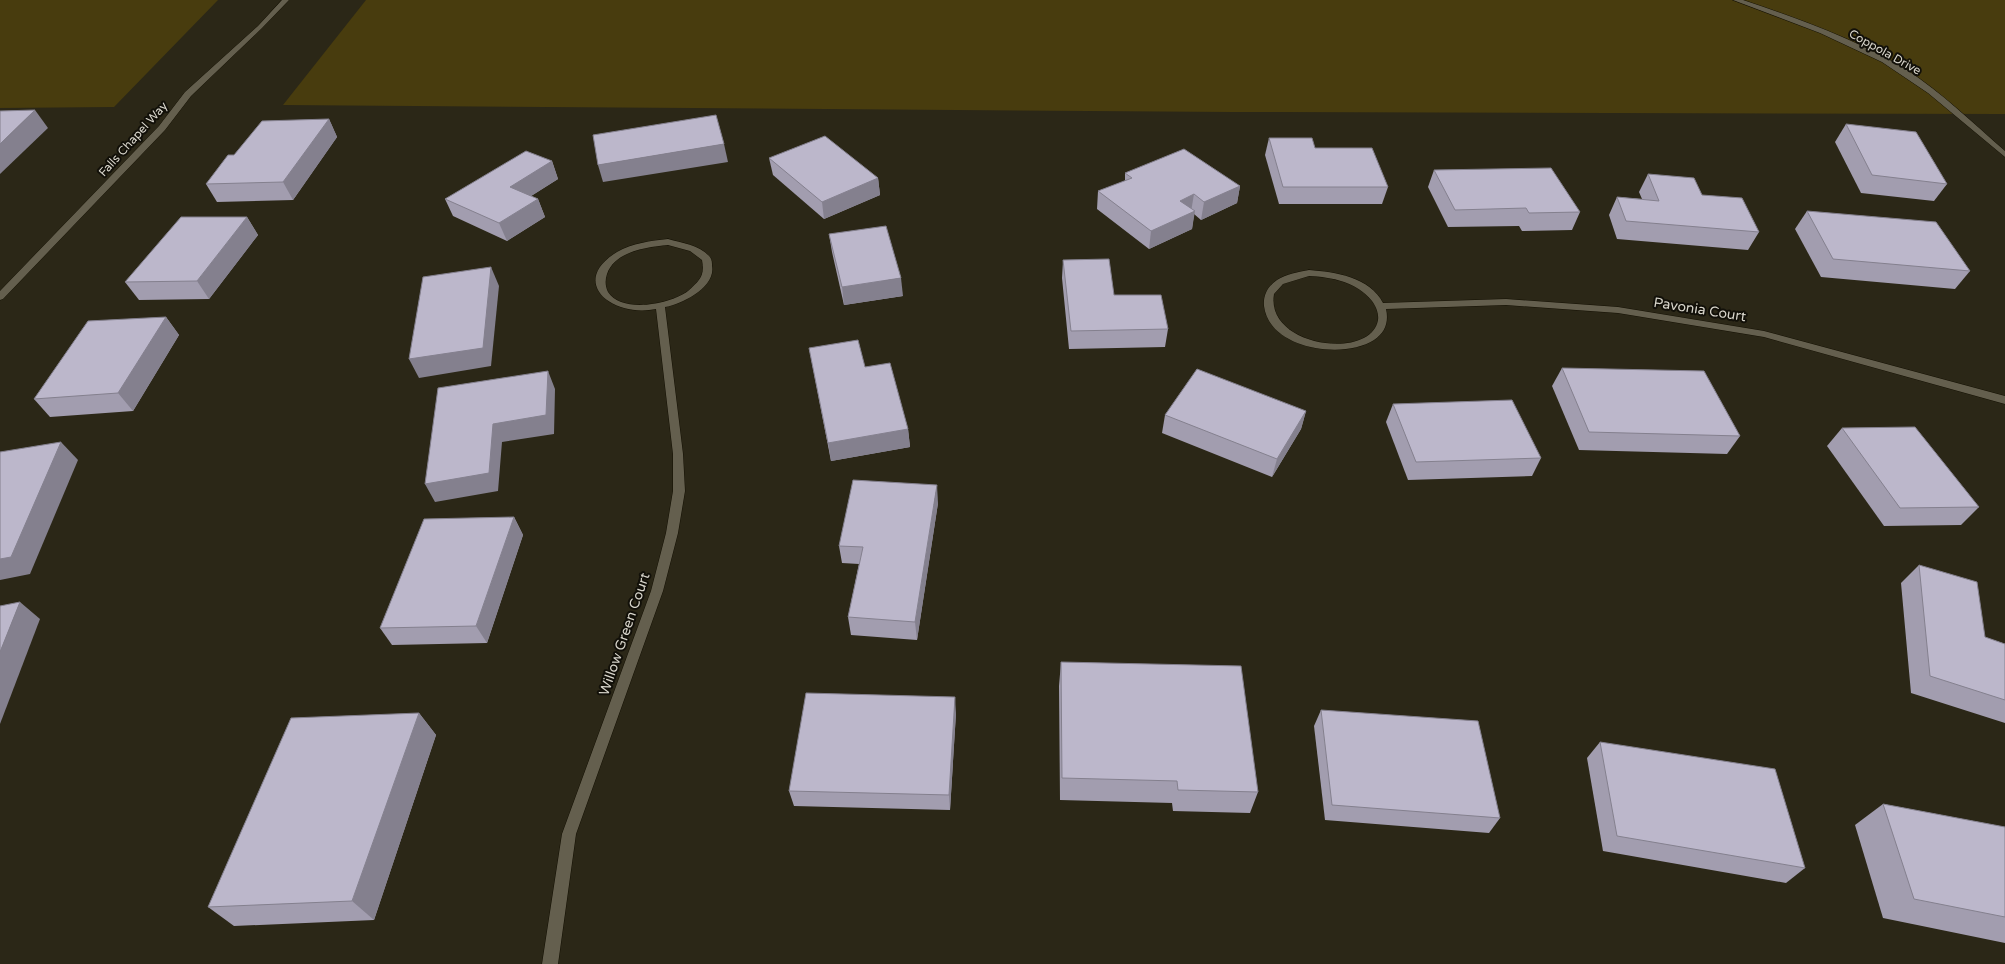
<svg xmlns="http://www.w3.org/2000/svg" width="2005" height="964" viewBox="0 0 2005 964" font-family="'Varela Round',sans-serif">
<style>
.green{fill:#483c0e}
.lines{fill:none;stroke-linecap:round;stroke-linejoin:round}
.minor-casing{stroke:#141003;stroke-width:1}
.tertiary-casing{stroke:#141003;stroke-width:1}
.minor{fill:#645f4e;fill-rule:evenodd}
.tertiary{fill:#645f4e;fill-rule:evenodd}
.wall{fill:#a29daf}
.shaded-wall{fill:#84808e}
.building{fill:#bcb7cb;stroke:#84808e}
.labels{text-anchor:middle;stroke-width:4;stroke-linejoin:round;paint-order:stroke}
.far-street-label{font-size:12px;fill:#d8d5cb;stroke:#121009}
.street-label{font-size:14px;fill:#d8d5cb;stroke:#121009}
</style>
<rect width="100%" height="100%" fill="#2b2717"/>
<g class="green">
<polygon points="0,0 218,0 114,107 0,108"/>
<polygon points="366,0 2005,0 2005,114 1231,112 283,105"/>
</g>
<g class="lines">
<defs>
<g id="minor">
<path d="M1733 0H1743C1799 19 1856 39 1907 70 1942 93 1973 123 2005 151V157L1928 93 1882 62 1820 33Z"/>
<path d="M668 239C682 243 700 245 710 257 712 260 712 263 712 266 716 287 682 304 665 307L683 454 685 491 678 533 663 591 576 834 558 964H542L562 834 651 591 666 533 673 491V454L656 309C612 318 568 282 617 252 632 243 651 241 668 239ZM668 245 690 251 702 260C705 276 700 280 688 291 671 304 622 314 608 292 605 286 605 280 607 274 615 251 647 247 668 245Z"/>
<path d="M1309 270C1335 272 1370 277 1383 303L1506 299 1618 307 1764 331 2005 396V404L1764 337 1618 313 1506 305 1386 309C1389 322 1385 333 1374 340 1343 360 1269 349 1264 306 1263 295 1268 286 1277 280 1286 274 1299 272 1309 270ZM1309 276C1332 277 1357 282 1372 301 1376 306 1379 314 1378 320 1371 361 1265 347 1274 294L1283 284Z"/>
</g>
<polygon id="tertiary" points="282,0 289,0 262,28 191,96 165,130 3,299 0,300 0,291 159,126 185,92 258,26"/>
</defs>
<use href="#minor" class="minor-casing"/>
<use href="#tertiary" class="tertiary-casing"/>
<use href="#minor" class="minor"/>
<use href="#tertiary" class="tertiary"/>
</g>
<g class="wall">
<polygon points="329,119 337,137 293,200 217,202 206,184 234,155"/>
<polygon points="1846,124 1947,184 1934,201 1861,193 1835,142"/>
<polygon points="1269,138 1315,148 1388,187 1382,204 1279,204 1265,155"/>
<polygon points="769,158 878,178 880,195 824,219 773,175"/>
<polygon points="552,161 558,179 531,196 538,199 545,217 507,241 453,216 445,199"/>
<polygon points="1434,170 1580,212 1572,230 1522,231 1519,226 1448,227 1428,187"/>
<polygon points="1125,173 1240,186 1237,203 1201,220 1194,214 1192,229 1149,249 1097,209 1098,191 1125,181"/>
<polygon points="1648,174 1702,195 1759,232 1748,250 1617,239 1609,215 1617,197 1642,199 1639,192"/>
<polygon points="1807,211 1970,271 1955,289 1821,277 1795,229"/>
<polygon points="247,217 258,235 209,299 139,300 125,282"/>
<polygon points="829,234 903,296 844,305 832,252"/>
<polygon points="1063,260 1114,295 1168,329 1165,347 1069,349 1062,278"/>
<polygon points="166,317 179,335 133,411 50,417 34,399"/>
<polygon points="809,348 865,367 908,429 910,447 831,461"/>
<polygon points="1562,368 1646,371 1740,436 1727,454 1579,450 1552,386"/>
<polygon points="1393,404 1541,458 1532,476 1408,480 1386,422"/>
<polygon points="1306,411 1301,429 1272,477 1162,433 1165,415"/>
<polygon points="1842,428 1979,507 1961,525 1884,526 1827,446"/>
<polygon points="938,503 917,640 851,635 848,617 859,564 842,563 839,546"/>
<polygon points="514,517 523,535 487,643 392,645 380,628"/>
<polygon points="1919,565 1985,637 2005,644 2005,723 1911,693 1901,583"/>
<polygon points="1061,662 1258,792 1250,813 1173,811 1172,803 1060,800 1059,686"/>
<polygon points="1321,710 1500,818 1489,833 1325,820 1314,726"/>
<polygon points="419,713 436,735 374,920 234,926 208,907"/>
<polygon points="956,713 950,810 794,806 789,791"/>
<polygon points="1600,742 1805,868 1786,883 1603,851 1587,758"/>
<polygon points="1883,804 2005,827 2005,943 1883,918 1855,825"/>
</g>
<g class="shaded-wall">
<polygon points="35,110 48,128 0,174 0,144"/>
<polygon points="329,119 337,137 293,200 283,182"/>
<polygon points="724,144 728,162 603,182 598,165"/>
<polygon points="552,161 558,179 517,205 510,187"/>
<polygon points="878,178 880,195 824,219 822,202"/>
<polygon points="1240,186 1237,203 1201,220 1204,202"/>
<polygon points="1194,194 1191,212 1180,201"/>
<polygon points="538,199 545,217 507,241 499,223"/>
<polygon points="1195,211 1192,229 1149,249 1151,231"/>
<polygon points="247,217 258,235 209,299 197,281"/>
<polygon points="491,267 499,286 491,366 419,378 409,359"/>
<polygon points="901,278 903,296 844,305 842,287"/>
<polygon points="166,317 179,335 133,411 118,393"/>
<polygon points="548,371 555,389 554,434 502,442 498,491 435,502 425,484 493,424"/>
<polygon points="1306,411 1301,429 1272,477 1277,459"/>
<polygon points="908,429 910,447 831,461 828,443"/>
<polygon points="61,442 78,460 30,574 0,580 0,559"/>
<polygon points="937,485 938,503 917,640 915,622"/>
<polygon points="514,517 523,535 487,643 476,626"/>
<polygon points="20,602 40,619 0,724 0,652"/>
<polygon points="955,697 956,713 950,810 949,795"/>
<polygon points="419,713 436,735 374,920 352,901"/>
</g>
<g class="building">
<polygon points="35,110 0,144 0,111"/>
<polygon points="716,115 724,144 598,165 593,135"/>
<polygon points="329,119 283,182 206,184 228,155 234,155 262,121"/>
<polygon points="1846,124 1916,132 1947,184 1872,175"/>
<polygon points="825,136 878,178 822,202 769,158"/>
<polygon points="1269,138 1312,138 1315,148 1372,148 1388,187 1283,187"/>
<polygon points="1184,149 1240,186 1204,202 1194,194 1180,201 1195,211 1151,231 1098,191 1132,178 1125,173"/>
<polygon points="526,151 552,161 510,187 538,199 499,223 445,199"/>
<polygon points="1551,168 1580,212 1529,213 1526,208 1455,210 1434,170"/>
<polygon points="1648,174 1694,178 1702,195 1742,198 1759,232 1626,221 1617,197 1659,201"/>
<polygon points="1807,211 1936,222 1970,271 1833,259"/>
<polygon points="181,217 247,217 197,281 125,282"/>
<polygon points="886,226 901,278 842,287 829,234"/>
<polygon points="1109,259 1114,295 1161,295 1168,329 1071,331 1063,260"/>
<polygon points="491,267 483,348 409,359 423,277"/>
<polygon points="166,317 118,393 34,399 88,321"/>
<polygon points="858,340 865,367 890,363 908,429 828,443 809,348"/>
<polygon points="1562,368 1704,371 1740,436 1589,432"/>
<polygon points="1197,369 1306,411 1277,459 1165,415"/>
<polygon points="548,371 546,415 493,424 489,473 425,484 438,388"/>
<polygon points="1512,400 1541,458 1416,462 1393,404"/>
<polygon points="1915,427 1979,507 1900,508 1842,428"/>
<polygon points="61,442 11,557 0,559 0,452"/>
<polygon points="853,480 937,485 915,622 848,617 863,547 839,546"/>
<polygon points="514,517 476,626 380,628 424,519"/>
<polygon points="1919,565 1977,582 1985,637 2005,644 2005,700 1930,676"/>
<polygon points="20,602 0,652 0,606"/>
<polygon points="1061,662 1241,666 1258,792 1178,790 1177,781 1062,778"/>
<polygon points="806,693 955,697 949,795 789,791"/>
<polygon points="1321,710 1478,721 1500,818 1332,805"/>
<polygon points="419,713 352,901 208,907 291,718"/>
<polygon points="1600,742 1775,769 1805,868 1617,836"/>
<polygon points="1883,804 2005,827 2005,917 1914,899"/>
</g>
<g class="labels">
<g class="far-street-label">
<text transform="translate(1885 52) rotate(29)" y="4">Coppola Drive</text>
<text transform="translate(133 139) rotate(-48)" y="4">Falls Chapel Way</text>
</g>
<g class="street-label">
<text transform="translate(1700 309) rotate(9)" y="5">Pavonia Court</text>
<text transform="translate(624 634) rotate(-71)" y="5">Willow Green Court</text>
</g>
</g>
</svg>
